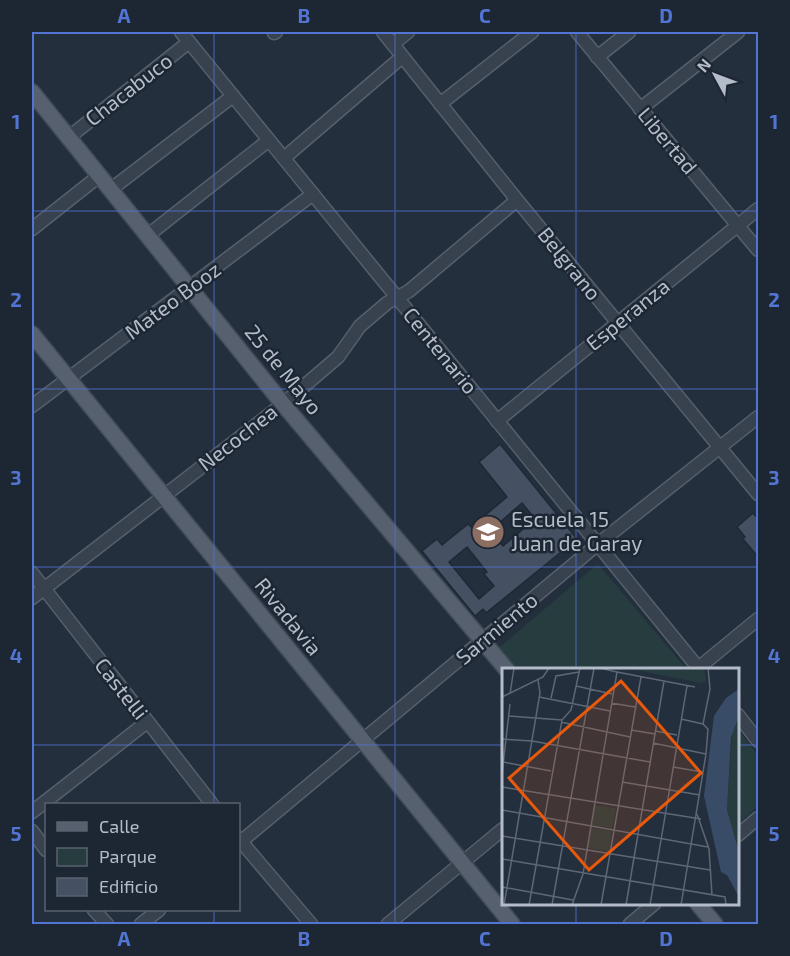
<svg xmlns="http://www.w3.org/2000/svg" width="790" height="956" viewBox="0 0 790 956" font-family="'Exo 2',sans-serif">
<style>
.green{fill:#263c3f}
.building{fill:#455162;stroke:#1f2835;stroke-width:1.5;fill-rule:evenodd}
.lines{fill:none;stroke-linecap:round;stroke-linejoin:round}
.minor-casing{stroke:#565f6c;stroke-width:15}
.major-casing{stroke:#414a57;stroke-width:18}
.minor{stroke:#38414e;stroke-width:12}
.major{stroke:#56606e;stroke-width:15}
.grid{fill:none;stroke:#5274d3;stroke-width:1.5;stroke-opacity:0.55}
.labels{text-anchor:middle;stroke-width:5;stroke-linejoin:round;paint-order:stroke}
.street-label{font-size:21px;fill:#b4bcc9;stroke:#1d2633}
.poi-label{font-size:21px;fill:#b4bcc9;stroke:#1d2633;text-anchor:start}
.inset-road{fill:none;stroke:#5e6776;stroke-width:1.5}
.view{fill:#e8590c;fill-opacity:0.15;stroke:#e8590c;stroke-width:3}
.inset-edge{fill:none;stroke:#b4bcc9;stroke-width:3}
.neatline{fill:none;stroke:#5274d3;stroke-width:2}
.grid-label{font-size:20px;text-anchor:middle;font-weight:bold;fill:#5274d3}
</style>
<rect width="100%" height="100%" fill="#242f3e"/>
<g class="green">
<polygon points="598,564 683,665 678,670 513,669 496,650"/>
<polygon points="738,730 758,755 758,806 738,824"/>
</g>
<g class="building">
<path d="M500 444 577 539 486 613 483 609 475 616 422 551 437 539 442 545 468 524 471 527 507 497 479 462ZM522 503 535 519 503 546 490 531ZM467 547 487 572 484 574 494 586 479 599 449 562Z"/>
<polygon points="753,513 759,520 759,558 743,539 745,537 737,527"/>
</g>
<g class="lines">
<defs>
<g id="minor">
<polyline points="181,32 700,670"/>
<polyline points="383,32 517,200 758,494"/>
<polyline points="577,32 758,250"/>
<polyline points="274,33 276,32"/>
<polyline points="393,44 408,32"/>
<polyline points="597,57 629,32"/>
<polyline points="440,104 532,32"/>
<polyline points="640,109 738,32"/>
<polyline points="68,138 189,42"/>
<polyline points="284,158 402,57"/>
<polyline points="110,190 233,96"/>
<polyline points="32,229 99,176"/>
<polyline points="147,236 269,140"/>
<polyline points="32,406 313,194"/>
<polyline points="497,421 758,209"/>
<polyline points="32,573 212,804"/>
<polyline points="32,598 283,404 338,357 360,326 387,303 409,291 517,200"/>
<polyline points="696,670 758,619"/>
<polyline points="738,715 758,741"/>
<polyline points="32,812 147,722"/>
<polyline points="32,831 46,850"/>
<polyline points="738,835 758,818"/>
<polyline points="238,838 311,924"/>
<polyline points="238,844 598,544 758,417"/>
<polyline points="94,910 107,924"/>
<polyline points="141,924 159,910"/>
<polyline points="388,924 503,829"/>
<polyline points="630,924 654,904"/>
</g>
<g id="major">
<polyline points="32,92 283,404 507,670"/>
<polyline points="32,334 512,924"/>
<polyline points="698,904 715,924"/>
</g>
</defs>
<use href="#minor" class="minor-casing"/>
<use href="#major" class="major-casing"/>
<use href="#minor" class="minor"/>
<use href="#major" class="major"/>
</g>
<path class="grid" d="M214 32V804M395 32V924M576 32V670M32 211H758M32 389H758M32 567H758M32 745H503M738 745H758M576 904V924M214 910V924"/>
<defs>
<symbol id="school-disc" viewBox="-11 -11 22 22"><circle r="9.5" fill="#8d6e63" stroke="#1d2633"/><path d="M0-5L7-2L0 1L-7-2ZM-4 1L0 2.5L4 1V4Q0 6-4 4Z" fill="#fff"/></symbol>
</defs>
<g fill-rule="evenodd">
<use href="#school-disc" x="469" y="513" width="38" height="38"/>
</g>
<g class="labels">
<g class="street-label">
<text transform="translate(129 90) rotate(-38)" y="7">Chacabuco</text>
<text transform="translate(667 141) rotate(50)" y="7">Libertad</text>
<text transform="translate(569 264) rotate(51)" y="7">Belgrano</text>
<text transform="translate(173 301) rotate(-37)" y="7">Mateo Booz</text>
<text transform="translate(628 315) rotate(-39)" y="7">Esperanza</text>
<text transform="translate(440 351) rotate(51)" y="7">Centenario</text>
<text transform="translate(283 370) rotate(51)" y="7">25 de Mayo</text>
<text transform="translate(238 438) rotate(-38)" y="7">Necochea</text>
<text transform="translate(288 617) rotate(51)" y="7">Rivadavia</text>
<text transform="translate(497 629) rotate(-40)" y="7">Sarmiento</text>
<text transform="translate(121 689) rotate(52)" y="7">Castelli</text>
</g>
<g class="poi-label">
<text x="511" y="527">Escuela 15<tspan x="511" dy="24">Juan de Garay</tspan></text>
</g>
</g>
<g transform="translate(502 668)">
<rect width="237" height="237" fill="#242f3e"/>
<path d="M124 0H202L204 13 199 15ZM237 48V184L225 142 230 63ZM93 137 114 140 110 160 90 157ZM89 160 110 163 107 184 86 180Z" fill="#263c3f"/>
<path d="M237 21V48L229 69 225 142 237 184V229L225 207 219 204 202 128 212 48 224 30Z" fill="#394c67"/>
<path class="inset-road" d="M115 4 193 19M74 18 110 26M8 26 12 0M0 29 41 9 47 0M37 29 108 43M49 30 54 8 77 4M109 35 133 39M7 48 60 52M179 51 201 56M59 54 128 69M129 62 153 66M153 63 175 67M0 71 30 73 148 94M151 75 204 86M1 94 49 103M171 99 201 104M0 106 8 36M120 114 198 127M0 119 199 151M0 142 206 179M195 146 207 181 210 227M0 168 208 202M0 191 223 229 224 237M0 219 71 232M2 237 38 25 36 12M27 237 60 52 69 42 78 0M50 237 92 0M70 237 81 206 115 4 98 0M99 237 139 9M124 237 162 13M148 237 185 18M179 237 204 86 206 61 201 56 208 21 206 0"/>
<path class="view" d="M119 13 199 105 87 202 7 110Z"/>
<rect width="237" height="237" class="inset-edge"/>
</g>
<rect width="790" height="956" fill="none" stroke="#1d2633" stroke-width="66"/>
<rect x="45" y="803" width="195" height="108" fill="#1d2633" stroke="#59626f" stroke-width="1.5"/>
<rect x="57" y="822" width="30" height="9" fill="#56606e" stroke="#59626f" stroke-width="1.5"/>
<text x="99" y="833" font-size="18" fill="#b4bcc9">Calle</text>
<rect x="57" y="848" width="30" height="18" fill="#263c3f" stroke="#59626f" stroke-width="1.5"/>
<text x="99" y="863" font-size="18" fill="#b4bcc9">Parque</text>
<rect x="57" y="878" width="30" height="18" fill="#455162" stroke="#59626f" stroke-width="1.5"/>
<text x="99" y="893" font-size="18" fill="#b4bcc9">Edificio</text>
<g transform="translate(715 75) rotate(311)" stroke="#1d2633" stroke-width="4.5" paint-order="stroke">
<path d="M0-4.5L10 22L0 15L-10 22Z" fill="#b4bcc9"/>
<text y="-9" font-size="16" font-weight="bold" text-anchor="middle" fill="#b4bcc9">N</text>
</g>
<rect x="33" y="33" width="724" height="890" class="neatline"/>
<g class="grid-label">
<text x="124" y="23">A</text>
<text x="304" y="23">B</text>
<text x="485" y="23">C</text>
<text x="666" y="23">D</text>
<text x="16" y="129">1</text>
<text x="774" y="129">1</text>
<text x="16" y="307">2</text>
<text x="774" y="307">2</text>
<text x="16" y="485">3</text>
<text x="774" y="485">3</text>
<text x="16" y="663">4</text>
<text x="774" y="663">4</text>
<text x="16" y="841">5</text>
<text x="774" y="841">5</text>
<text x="124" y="946">A</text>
<text x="304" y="946">B</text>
<text x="485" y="946">C</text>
<text x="666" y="946">D</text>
</g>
</svg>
